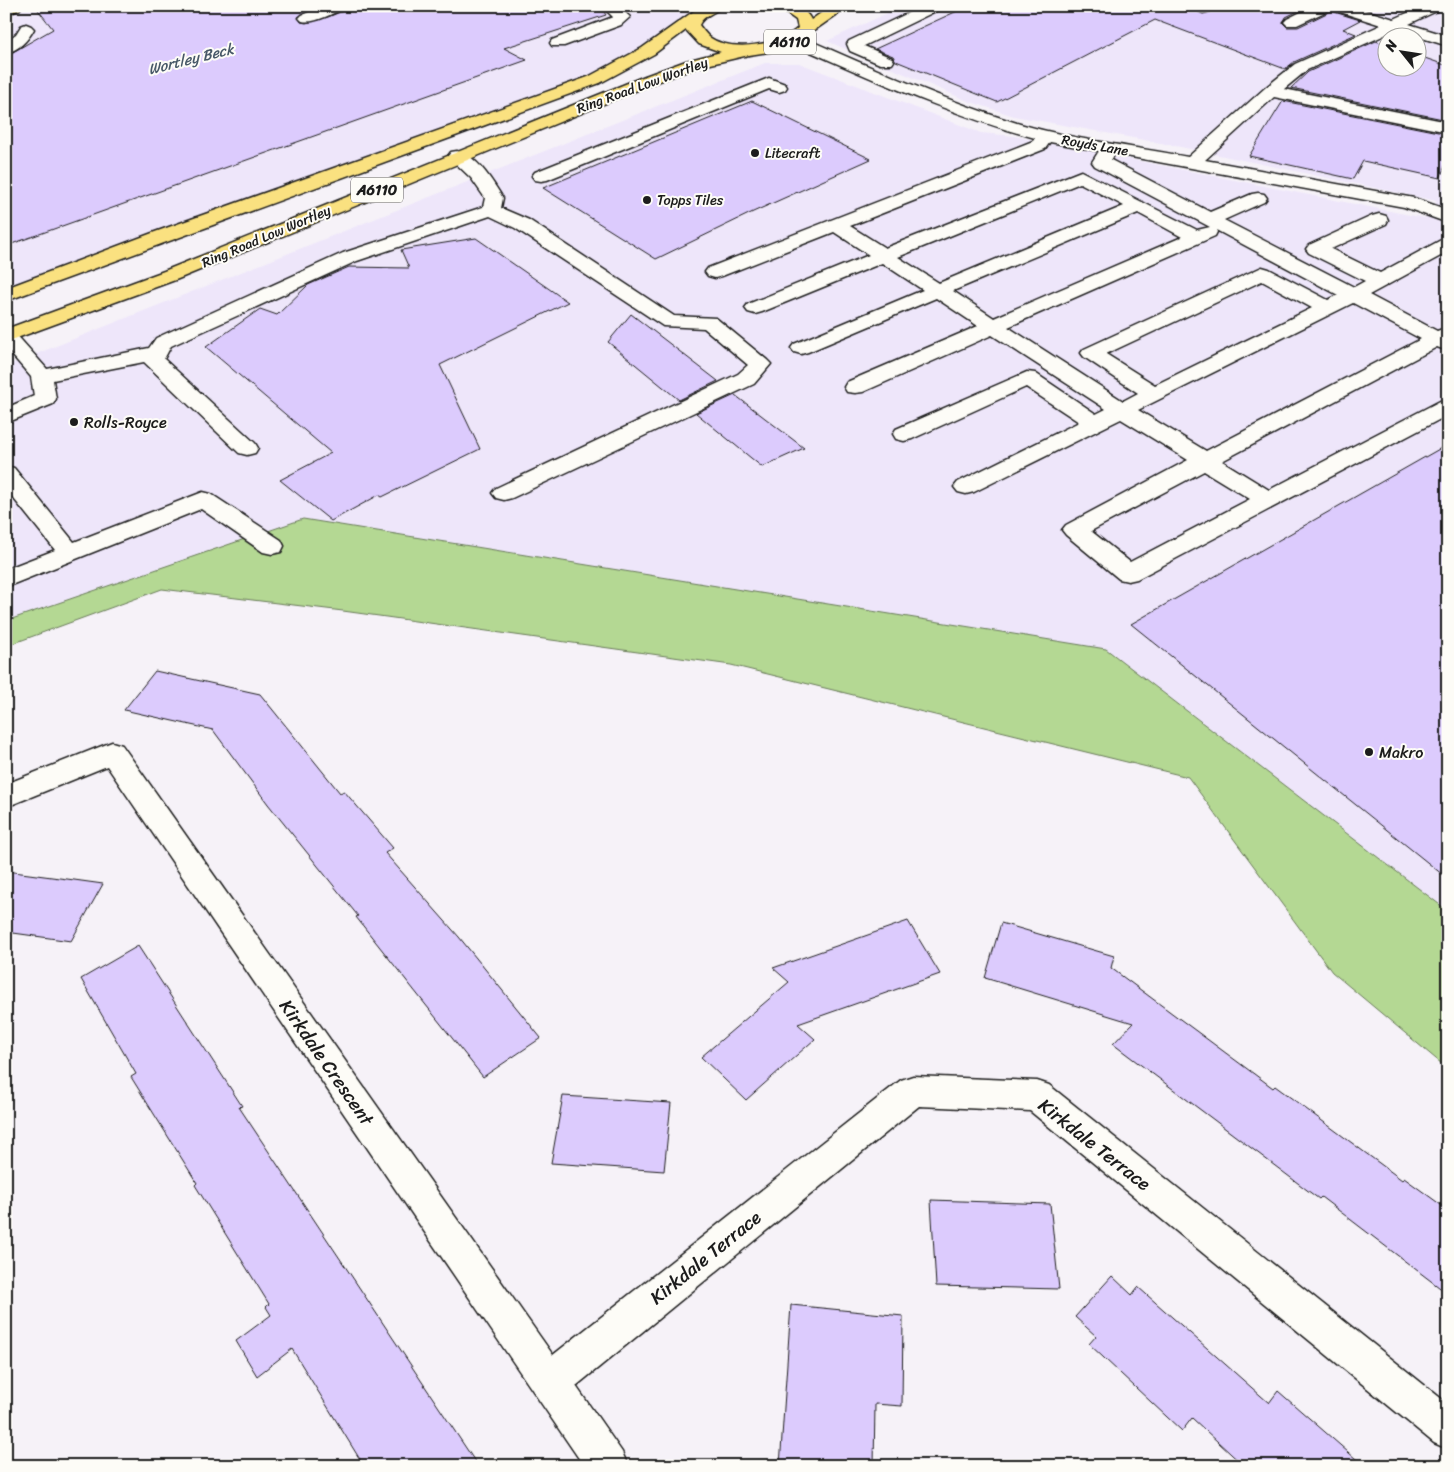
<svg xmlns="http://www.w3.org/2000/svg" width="1454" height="1472" viewBox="0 0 1454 1472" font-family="Sriracha,sans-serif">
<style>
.built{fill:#eee6fa;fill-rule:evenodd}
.green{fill:#b4d893;stroke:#687a58}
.building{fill:#dccbfd;stroke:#1c1c1c}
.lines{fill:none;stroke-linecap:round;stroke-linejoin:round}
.minor-casing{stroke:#1c1c1c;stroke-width:3}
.major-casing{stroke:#1c1c1c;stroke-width:3}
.highway-casing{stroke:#1c1c1c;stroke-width:3}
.minor{fill:#fdfcf7;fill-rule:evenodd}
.major{fill:#fae180;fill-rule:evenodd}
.highway{fill:#fae180;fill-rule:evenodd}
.poi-dot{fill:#1c1c1c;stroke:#fdfcf7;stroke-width:2}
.labels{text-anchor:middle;stroke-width:4;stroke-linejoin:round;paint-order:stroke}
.far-street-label{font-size:14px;fill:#1c1c1c;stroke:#fdfcf7}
.far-poi-label{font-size:14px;fill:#1c1c1c;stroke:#fdfcf7;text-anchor:start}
.shield{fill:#fdfcf7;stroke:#605f5e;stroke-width:1}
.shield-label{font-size:15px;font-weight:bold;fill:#1c1c1c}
.far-water-label{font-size:15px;font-style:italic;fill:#475867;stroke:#fdfcf7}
.poi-label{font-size:16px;fill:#1c1c1c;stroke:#fdfcf7;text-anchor:start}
.near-street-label{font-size:19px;fill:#1c1c1c;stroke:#fdfcf7}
</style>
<rect width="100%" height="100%" fill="#f6f2f8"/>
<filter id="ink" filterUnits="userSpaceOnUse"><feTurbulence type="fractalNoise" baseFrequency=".02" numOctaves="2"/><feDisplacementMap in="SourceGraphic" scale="10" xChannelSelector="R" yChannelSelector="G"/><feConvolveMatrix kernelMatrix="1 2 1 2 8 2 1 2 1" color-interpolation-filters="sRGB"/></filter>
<g filter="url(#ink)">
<g class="built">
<polygon points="15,6 695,6 707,9 594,80 6,295 6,11"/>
<path d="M903 6H1448V199L1438 201 1448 206V911L1106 649 303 519 6 621V366L765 63H799L981 133 1014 136 1425 218 1437 201 1171 145 1014 116 968 101 827 41ZM1386 38H1416V68H1386Z"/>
</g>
<polygon class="green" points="303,519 1106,649 1448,911 1448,1069 1332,972 1188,777 731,665 343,611 162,589 6,646 6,621"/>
<g class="building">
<polygon points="35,6 318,6 298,17 301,22 306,23 328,17 343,11 346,6 600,6 606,15 504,48 527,60 6,246 6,56 53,29"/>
<polygon points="968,6 1195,6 1195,9 1198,12 1203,14 1211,12 1217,6 1308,6 1286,17 1283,23 1287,27 1298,27 1331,11 1360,20 1343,29 1356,34 1294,62 1285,69 1155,20 997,102 896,61 893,56 875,49"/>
<polygon points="1376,41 1386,45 1386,68 1416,68 1416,55 1448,66 1448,120 1291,88 1308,72"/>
<polygon points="752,101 871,159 753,212 656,259 543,188"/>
<polygon points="1283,101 1448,134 1448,159 1440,178 1363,161 1353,179 1249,156"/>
<polygon points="476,238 568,302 440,365 480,449 382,497 379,495 331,521 280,480 331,453 206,347 260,309 277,315 308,285 349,267 409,268 401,250"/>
<polygon points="631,314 718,381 679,400 608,342"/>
<polygon points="735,395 804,448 762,467 696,413"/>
<polygon points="1448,444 1448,879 1131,624"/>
<polygon points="155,671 260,694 340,793 344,791 393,848 385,853 459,937 541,1038 483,1077 356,917 358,916 268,804 213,730 124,710"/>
<polygon points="6,871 67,879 103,884 71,941 6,932"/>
<polygon points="908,921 940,974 798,1024 815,1039 746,1100 701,1057 789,982 773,968"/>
<polygon points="1001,923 1114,956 1111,968 1273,1088 1275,1086 1402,1180 1404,1178 1448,1210 1448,1294 1321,1197 1319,1199 1113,1044 1133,1023 985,978"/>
<polygon points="138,946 242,1106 239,1107 478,1466 364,1466 292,1349 257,1376 236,1341 271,1315 266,1307 269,1304 195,1185 197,1183 131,1077 136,1074 81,979"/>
<polygon points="563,1096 671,1103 664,1171 551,1163"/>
<polygon points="931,1200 1050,1204 1059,1289 936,1286"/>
<polygon points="1112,1276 1132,1295 1138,1287 1269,1403 1278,1391 1364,1466 1244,1466 1192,1418 1182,1431 1089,1344 1096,1336 1075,1317"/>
<polygon points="791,1305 903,1316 902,1406 875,1404 874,1466 780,1466"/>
</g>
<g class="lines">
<defs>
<g id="minor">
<path d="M323 6H344L342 9C331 14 314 24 302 21L299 18 302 15Z"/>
<polygon points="602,6 618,6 630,17 621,25 564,46 552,46 550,43 552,40 613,17"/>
<polygon points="923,6 937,6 939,8 936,11 864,46 892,58 894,61 892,64 880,64 850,51 847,44 849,41"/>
<path d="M1198 6H1215C1211 12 1205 13 1199 11L1196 8Z"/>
<path d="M1313 6H1352L1394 19 1423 6H1443L1441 9 1409 24 1448 36V46L1396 30 1307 70 1284 89 1448 122V132L1274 97 1205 160 1414 198 1448 210V223L1404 207 1115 154 1111 160 1210 212 1252 194 1258 193 1264 194 1267 198 1264 202 1224 220 1354 287 1365 281 1309 253 1306 249 1309 245 1372 216 1379 214 1386 216 1388 220 1386 224 1331 249 1380 273 1441 240 1448 238V252L1369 295 1437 331 1448 327V351L1437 347 1222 461 1269 490 1440 401 1448 400V415L1137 579 1128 581 1119 579 1066 535 1062 530 1066 525 1188 460 1121 419 974 492 966 494 958 492 954 487 958 482 1079 422 1026 387 912 439 904 441 896 439 893 434 896 429 1027 372 1035 373 1096 414 1106 409 992 335 863 392 855 393 847 392 844 387 847 382 978 326 936 298 808 352 801 354 794 352 791 348 794 344 923 290 882 263 762 312 755 314 748 312 745 308 748 304 869 255 834 232 722 276 715 278 708 276 705 272 708 268 1033 141 1035 138C950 115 871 78 790 43L788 40 790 37H802C873 68 945 101 1020 124 1074 140 1132 146 1188 157L1265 88 1295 64 1381 25 1331 9 1297 25H1287L1284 22 1287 19ZM1050 142 1099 151 1092 162 1095 166 1210 227 1197 230 1081 171 885 248 850 226 1045 149ZM1080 183 1124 206 939 283 898 257ZM1138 213 1182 237 994 318 953 291ZM1216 230 1338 295 1328 300 1269 269 1262 267 1084 349 1081 353 1084 357 1138 393 1123 401 1008 327 1215 236 1217 232ZM1262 281 1312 308 1155 385 1106 354ZM1353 303 1421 339 1206 451 1138 410ZM1204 471 1250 499 1130 562 1091 531Z"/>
<path d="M26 24 31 26 34 29C28 40 19 50 6 53V41L16 34 21 26Z"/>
<polygon points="769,78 785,84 787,87 785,90 779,92 769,89 547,180 541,181 535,180 532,176 535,172"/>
<path d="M457 151C478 156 492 181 503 198L501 208 529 220 674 316 716 318 767 360 771 364 754 384 512 498 504 500 496 498 492 493 496 488 738 374 748 365 704 328 663 326 515 228 490 216 357 261 171 346 164 359 255 443 258 448 255 453 247 455 239 453 144 362 53 380 56 399 53 404 6 423V408L34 396 31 377 6 348V330L14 332 47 369 149 348 156 338 343 253 483 207 485 198 471 178 448 156 451 152Z"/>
<polygon points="6,466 14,468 74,542 203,492 211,494 281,540 284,546 281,552 272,554 263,552 201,509 6,587 6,569 55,550 6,489"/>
<polygon points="112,742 122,745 553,1355 901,1080 913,1076 1037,1081 1049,1085 1448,1404 1448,1449 1434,1443 1030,1111 919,1106 576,1386 622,1452 628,1466 584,1466 107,766 6,807 6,784"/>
</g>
<polygon id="major" points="6,6 22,6 20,9 6,15"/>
<path id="highway" d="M701 6H722C715 14 704 14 699 25 702 29 706 34 709 37 731 53 779 45 798 28L796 20 776 6C789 6 805 6 811 20L831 6H849L809 34 800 42 775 51 749 55 698 67 657 82 178 279 6 342V329L164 271 645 76 686 61 721 52 699 44 686 30 654 54 600 83 6 301V288L155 232 588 77 642 48Z"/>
</defs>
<use href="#minor" class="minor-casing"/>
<use href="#major" class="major-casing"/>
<use href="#highway" class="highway-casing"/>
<use href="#minor" class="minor"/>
<use href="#major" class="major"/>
<use href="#highway" class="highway"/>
</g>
</g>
<g class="poi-dot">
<circle cx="755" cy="153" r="5"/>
<circle cx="647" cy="200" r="5"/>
<circle cx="74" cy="422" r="5"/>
<circle cx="1369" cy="752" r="5"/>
</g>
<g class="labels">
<g class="far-street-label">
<text transform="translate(642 85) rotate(-20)" y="5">Ring Road Low Wortley</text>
<text transform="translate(1095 145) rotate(10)" y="5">Royds Lane</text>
<text transform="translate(266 236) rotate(-23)" y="5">Ring Road Low Wortley</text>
</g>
<g class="far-poi-label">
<text x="765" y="158">Litecraft</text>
<text x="657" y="205">Topps Tiles</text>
</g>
<g class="shield">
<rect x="764" y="29.5" width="52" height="25" rx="4"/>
<rect x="351" y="177.5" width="52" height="25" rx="4"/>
</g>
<g class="shield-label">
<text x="790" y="47">A6110</text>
<text x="377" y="195">A6110</text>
</g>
<g class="far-water-label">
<text transform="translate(191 59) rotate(-14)" y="5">Wortley Beck</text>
</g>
<g class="poi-label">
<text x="84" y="428">Rolls-Royce</text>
<text x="1379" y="758">Makro</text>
</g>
<g class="near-street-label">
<text transform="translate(327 1062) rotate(55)" y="7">Kirkdale Crescent</text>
<text transform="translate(1095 1144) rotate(38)" y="7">Kirkdale Terrace</text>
<text transform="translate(705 1257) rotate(-39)" y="7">Kirkdale Terrace</text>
</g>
</g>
<rect width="1454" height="1472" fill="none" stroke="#fdfcf7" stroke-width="25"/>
<rect x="12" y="12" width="1429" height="1447" fill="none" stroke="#1c1c1c" stroke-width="2" filter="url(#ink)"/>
<g transform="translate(1402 52) rotate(300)"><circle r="24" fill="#fdfcf7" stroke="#a3a29f"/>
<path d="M0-4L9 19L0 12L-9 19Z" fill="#1c1c1c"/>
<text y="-8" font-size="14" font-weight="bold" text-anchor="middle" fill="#1c1c1c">N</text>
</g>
</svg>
